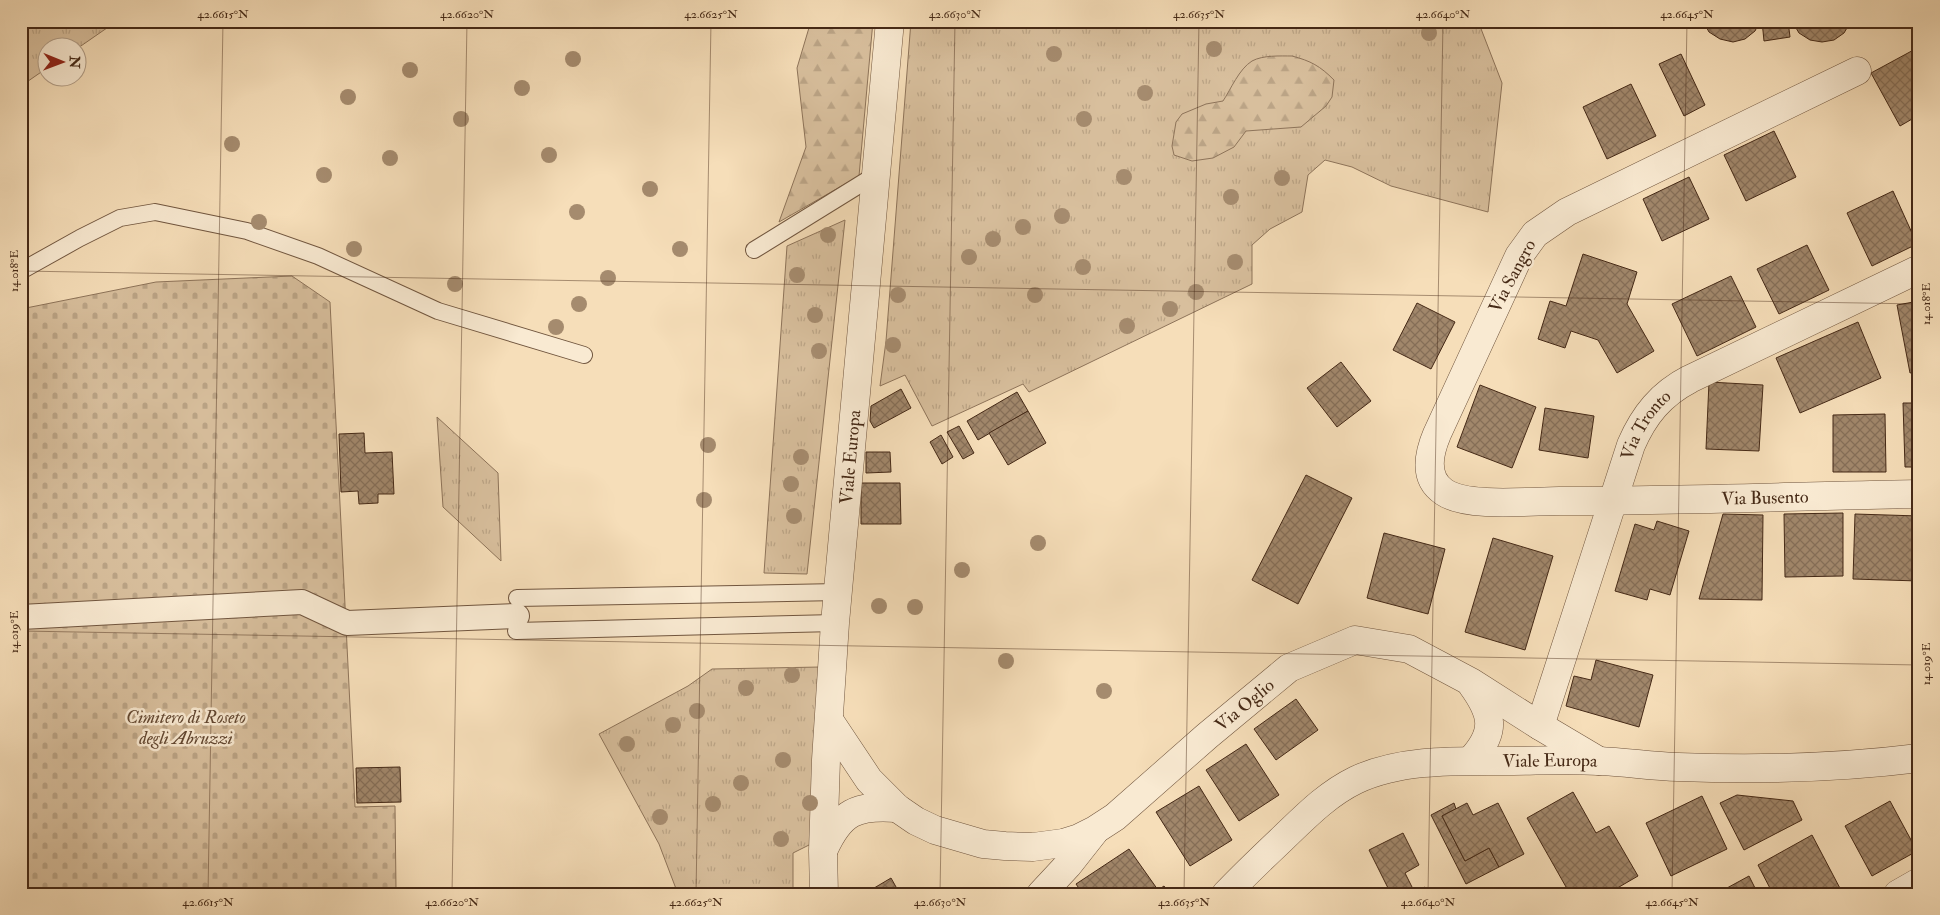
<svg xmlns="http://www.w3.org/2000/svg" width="1940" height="915" viewBox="0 0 1940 915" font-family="'IM FELL Double Pica',serif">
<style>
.grass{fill:url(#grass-tufts);stroke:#8e745a}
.forest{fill:url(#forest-firs);stroke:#8e745a}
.cemetery{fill:url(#cemetery-stones);stroke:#8e745a}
.building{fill:url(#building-cross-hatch);stroke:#452916}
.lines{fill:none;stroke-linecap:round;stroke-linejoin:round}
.service-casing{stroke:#71563f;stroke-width:18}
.pedestrian-casing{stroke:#71563f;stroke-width:26}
.minor-casing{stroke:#71563f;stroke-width:29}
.service{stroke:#f9ead2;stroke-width:16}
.pedestrian{stroke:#f9ead2;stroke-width:24}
.minor{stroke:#f9ead2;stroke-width:28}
.tree{fill:#a58b6e}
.ticks{fill:none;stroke:#452916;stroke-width:1;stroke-opacity:0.45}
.labels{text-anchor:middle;stroke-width:5;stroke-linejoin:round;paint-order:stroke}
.street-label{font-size:18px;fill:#452916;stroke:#f9ead2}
.park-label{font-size:18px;font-style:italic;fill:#624731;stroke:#f9ead2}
.neatline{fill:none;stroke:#452916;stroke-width:2}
.ticks-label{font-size:12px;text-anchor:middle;fill:#452916}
</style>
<defs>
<pattern id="grass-tufts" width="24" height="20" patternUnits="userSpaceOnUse" patternTransform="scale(1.25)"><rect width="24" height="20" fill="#d8bf9d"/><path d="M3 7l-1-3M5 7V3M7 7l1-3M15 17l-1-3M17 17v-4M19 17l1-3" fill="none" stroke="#bba486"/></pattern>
<pattern id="forest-firs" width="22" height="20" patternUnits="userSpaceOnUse" patternTransform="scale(1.25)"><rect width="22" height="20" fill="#d8bf9d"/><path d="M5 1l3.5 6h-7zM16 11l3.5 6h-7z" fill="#bba486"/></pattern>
<pattern id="cemetery-stones" width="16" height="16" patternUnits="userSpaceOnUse" patternTransform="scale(1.25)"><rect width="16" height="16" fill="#d8bf9d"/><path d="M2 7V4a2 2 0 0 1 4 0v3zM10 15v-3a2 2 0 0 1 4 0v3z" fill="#bba486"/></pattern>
<pattern id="building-cross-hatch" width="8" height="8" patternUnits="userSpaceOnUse" patternTransform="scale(1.25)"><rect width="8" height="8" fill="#a1876b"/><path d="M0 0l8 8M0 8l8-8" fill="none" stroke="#856e57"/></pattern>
</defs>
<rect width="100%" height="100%" fill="#f6deb9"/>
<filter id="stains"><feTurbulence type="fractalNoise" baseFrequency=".004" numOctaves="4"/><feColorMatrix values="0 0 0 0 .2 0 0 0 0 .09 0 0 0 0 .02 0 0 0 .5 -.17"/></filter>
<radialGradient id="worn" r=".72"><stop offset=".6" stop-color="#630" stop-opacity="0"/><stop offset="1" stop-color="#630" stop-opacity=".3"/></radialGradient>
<g class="grass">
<polygon points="21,21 117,21 78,48 48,48 47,68 21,86"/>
<polygon points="911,21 1478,21 1502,83 1488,212 1391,186 1352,167 1325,160 1308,175 1302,212 1270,229 1252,245 1252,284 1029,392 1023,384 932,426 905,375 880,386 886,341"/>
<polygon points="845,220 807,574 764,573 787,246"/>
<polygon points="437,417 498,473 501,561 443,507"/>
<polygon points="821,667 815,842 793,853 793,894 678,894 659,844 599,734 688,686 712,669"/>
</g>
<g class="forest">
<polygon points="811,21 873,21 859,176 779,222 806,147 797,68"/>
<path d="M1292 56C1311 61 1320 66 1334 80L1332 97 1326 106 1301 127 1246 131 1234 147 1213 158 1192 161 1174 155 1172 146 1176 122 1182 114 1206 104 1223 101C1231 89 1239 69 1252 61 1263 55 1280 56 1292 56Z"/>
</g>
<polygon class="cemetery" points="292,276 330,302 355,807 395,806 396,889 392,894 21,894 21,309 156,282"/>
<g class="building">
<polygon points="1760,21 1755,31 1745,39 1733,42 1720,39 1709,32 1703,21"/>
<polygon points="1762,21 1788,21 1790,37 1764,41"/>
<polygon points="1792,21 1851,21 1844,33 1834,40 1822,42 1810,40 1799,33"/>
<polygon points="1919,47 1919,115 1900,126 1871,73"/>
<polygon points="1681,54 1705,105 1684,116 1659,64"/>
<polygon points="1631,84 1656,136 1607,159 1583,107"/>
<polygon points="1774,131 1796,177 1746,201 1724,155"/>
<polygon points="1689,177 1709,219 1662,241 1643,199"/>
<polygon points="1893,191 1917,244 1872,266 1847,213"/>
<polygon points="1807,245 1829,290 1779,314 1757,269"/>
<polygon points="1583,254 1637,272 1627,304 1654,351 1617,373 1598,340 1571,331 1565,348 1538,339 1550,301 1566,306"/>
<polygon points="1731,276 1756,327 1697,356 1672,304"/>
<polygon points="1919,301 1919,371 1910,373 1897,305"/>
<polygon points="1417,303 1455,322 1431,369 1393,350"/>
<polygon points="1858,322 1881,378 1800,413 1776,358"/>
<polygon points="1341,362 1371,401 1337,427 1307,388"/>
<polygon points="1709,382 1763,385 1759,451 1706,449"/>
<polygon points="1480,385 1536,407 1512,468 1457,447"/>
<polygon points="901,389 911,408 874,428 870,421 871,406"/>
<polygon points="1017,392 1028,411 978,440 967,421"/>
<polygon points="1903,403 1919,403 1919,467 1905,467"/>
<polygon points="1545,408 1594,416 1588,458 1539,450"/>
<polygon points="1028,411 1046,443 1008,465 989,433"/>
<polygon points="1885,414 1886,472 1833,472 1833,415"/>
<polygon points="959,426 974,453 963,459 947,432"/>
<polygon points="364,433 365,453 392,452 394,494 378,494 378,503 359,504 358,491 341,492 339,434"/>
<polygon points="941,435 953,457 942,464 930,442"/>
<polygon points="866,452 890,452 891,472 866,473"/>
<polygon points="1306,475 1352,498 1298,604 1252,580"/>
<polygon points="861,483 900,483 901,524 861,524"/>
<polygon points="1843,513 1843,576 1785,577 1784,514"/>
<polygon points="1723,514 1763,515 1762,600 1699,599"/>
<polygon points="1855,514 1919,516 1919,581 1853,579"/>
<polygon points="1657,521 1689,531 1670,595 1650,589 1647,600 1615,591 1635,524 1654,530"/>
<polygon points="1384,533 1445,549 1428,614 1367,598"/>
<polygon points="1493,538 1553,556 1525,650 1465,632"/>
<polygon points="1596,660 1653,675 1639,727 1566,706 1574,676 1591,680"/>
<polygon points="1296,699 1318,730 1276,760 1254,729"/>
<polygon points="1246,744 1279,795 1239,821 1206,770"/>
<polygon points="400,767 401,802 357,803 356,768"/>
<polygon points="1199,786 1232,840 1190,866 1156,812"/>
<polygon points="1573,792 1596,833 1609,826 1638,876 1607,894 1570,894 1527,818"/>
<polygon points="1737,795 1793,801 1802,820 1744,850 1720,803"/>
<polygon points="1702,796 1727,849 1671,876 1646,823"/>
<polygon points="1890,801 1917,851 1872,876 1845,826"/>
<polygon points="1454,803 1456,809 1442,816 1465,861 1489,848 1499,867 1466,884 1431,815"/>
<polygon points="1467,803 1473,815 1498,803 1524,854 1499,867 1489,848 1465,861 1442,816"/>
<polygon points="1403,833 1419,865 1405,873 1415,893 1425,887 1428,894 1386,894 1390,892 1369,850"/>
<polygon points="1812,835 1843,894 1773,894 1758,865"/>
<polygon points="1129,849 1158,890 1152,894 1083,894 1076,884"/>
<polygon points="1749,876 1758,894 1716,894"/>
<polygon points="891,878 900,894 864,894"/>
<polygon points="1164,886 1170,894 1152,894"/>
</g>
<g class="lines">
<defs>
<g id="service">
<polyline points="754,250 877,174"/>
<polyline points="21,271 80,238 120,218 155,212 247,231 318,256 438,311 584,355"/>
<polyline points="517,598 838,592"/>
<polyline points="516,631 835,623"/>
</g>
<polyline id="pedestrian" points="21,617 302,602 347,623 517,616"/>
<g id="minor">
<path id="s1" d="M1857 71 1567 212 1535 234 1519 256 1437 434C1429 453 1423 478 1444 492 1467 508 1531 501 1559 501 1679 501 1799 496 1919 494"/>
<path id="s2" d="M829 720 869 780 897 808 916 821 935 830 983 844 1005 846 1033 847 1063 843 1079 838 1095 830 1115 817 1207 736 1289 668 1355 640 1409 649 1471 682 1540 726 1599 761"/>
<path id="s3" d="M1540 726 1631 445C1644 415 1661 394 1690 379L1919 269"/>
<path d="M1471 760C1497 732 1493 714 1472 685"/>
<path d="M824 849C841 812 856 805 897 808"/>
<path id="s4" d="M824 894 823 851 826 760 835 623 890 21"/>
<polyline points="1041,894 1068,865 1094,832"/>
<path id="s5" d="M1226 894C1244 875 1263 857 1282 839 1305 817 1327 794 1356 780 1401 759 1456 761 1504 761 1536 761 1567 759 1599 761 1625 762 1651 766 1678 767 1758 770 1839 768 1919 758"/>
<polyline points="1898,894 1919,882"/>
</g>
</defs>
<use href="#service" class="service-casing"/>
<use href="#pedestrian" class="pedestrian-casing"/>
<use href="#minor" class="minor-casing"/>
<use href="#service" class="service"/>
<use href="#pedestrian" class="pedestrian"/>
<use href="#minor" class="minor"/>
</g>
<g class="tree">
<circle cx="1429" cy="33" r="8"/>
<circle cx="1214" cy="49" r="8"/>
<circle cx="1054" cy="54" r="8"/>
<circle cx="573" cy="59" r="8"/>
<circle cx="410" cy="70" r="8"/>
<circle cx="522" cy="88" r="8"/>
<circle cx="1145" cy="93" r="8"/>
<circle cx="348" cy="97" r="8"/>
<circle cx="461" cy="119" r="8"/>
<circle cx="1084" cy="119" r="8"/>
<circle cx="232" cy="144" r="8"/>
<circle cx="549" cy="155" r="8"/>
<circle cx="390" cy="158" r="8"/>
<circle cx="324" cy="175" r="8"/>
<circle cx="1124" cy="177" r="8"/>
<circle cx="1282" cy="178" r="8"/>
<circle cx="650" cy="189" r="8"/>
<circle cx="1231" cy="197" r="8"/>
<circle cx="577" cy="212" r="8"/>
<circle cx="1062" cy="216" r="8"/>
<circle cx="259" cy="222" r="8"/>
<circle cx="1023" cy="227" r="8"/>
<circle cx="828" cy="235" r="8"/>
<circle cx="993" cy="239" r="8"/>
<circle cx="354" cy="249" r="8"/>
<circle cx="680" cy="249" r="8"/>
<circle cx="969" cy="257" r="8"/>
<circle cx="1235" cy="262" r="8"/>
<circle cx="1083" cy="267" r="8"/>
<circle cx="797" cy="275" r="8"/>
<circle cx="608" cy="278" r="8"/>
<circle cx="455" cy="284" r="8"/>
<circle cx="1196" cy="292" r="8"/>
<circle cx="898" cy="295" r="8"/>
<circle cx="1035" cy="295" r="8"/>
<circle cx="579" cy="304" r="8"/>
<circle cx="1170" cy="309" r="8"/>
<circle cx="815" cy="315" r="8"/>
<circle cx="1127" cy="326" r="8"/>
<circle cx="556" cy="327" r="8"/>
<circle cx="893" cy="345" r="8"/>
<circle cx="819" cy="351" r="8"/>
<circle cx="708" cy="445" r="8"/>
<circle cx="801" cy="457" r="8"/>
<circle cx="791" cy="484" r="8"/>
<circle cx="704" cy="500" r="8"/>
<circle cx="794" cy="516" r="8"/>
<circle cx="1038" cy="543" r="8"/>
<circle cx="962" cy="570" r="8"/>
<circle cx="879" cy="606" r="8"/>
<circle cx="915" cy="607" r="8"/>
<circle cx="1006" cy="661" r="8"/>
<circle cx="792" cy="675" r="8"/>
<circle cx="746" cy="688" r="8"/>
<circle cx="1104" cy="691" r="8"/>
<circle cx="697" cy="711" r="8"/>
<circle cx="673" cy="725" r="8"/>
<circle cx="627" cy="744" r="8"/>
<circle cx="783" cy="760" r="8"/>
<circle cx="741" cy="783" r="8"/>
<circle cx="810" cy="803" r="8"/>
<circle cx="713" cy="804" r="8"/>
<circle cx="660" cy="817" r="8"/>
<circle cx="781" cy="839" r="8"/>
</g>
<path class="ticks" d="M21 271 1919 304M21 631 1919 665M208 894 223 21M452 894 467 21M696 894 711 21M940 894 955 21M1184 894 1199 21M1428 894 1443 21M1672 894 1687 21M1916 894 1919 731"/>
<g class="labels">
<g class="street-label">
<text transform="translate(1512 276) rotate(-62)" y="6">Via Sangro</text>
<text dy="6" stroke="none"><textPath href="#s3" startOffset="320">Via Tronto</textPath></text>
<text dy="6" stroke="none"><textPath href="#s4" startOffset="438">Viale Europa</textPath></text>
<text dy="6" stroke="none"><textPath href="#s1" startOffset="971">Via Busento</textPath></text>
<text dy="6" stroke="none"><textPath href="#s2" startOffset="516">Via Oglio</textPath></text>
<text dy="6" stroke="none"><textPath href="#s5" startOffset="370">Viale Europa</textPath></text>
</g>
<g class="park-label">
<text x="186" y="723">Cimitero di Roseto<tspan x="186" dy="21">degli Abruzzi</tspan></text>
</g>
</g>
<rect width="1940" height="915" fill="none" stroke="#f6deb9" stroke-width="55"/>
<g transform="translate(62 62) rotate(91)"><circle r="24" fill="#f9ead2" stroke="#b19d87"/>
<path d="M0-4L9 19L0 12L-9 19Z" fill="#8f2418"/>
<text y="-8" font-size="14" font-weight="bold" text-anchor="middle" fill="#452916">N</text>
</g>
<rect x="28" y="28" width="1884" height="860" class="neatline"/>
<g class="ticks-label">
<text x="223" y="18">42.6615°N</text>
<text x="467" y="18">42.6620°N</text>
<text x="711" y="18">42.6625°N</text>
<text x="955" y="18">42.6630°N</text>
<text x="1199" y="18">42.6635°N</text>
<text x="1443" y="18">42.6640°N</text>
<text x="1687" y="18">42.6645°N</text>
<text transform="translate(14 271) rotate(-90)" y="4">14.018°E</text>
<text transform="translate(1926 304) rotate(-90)" y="4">14.018°E</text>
<text transform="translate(14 632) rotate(-90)" y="4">14.019°E</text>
<text transform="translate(1926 664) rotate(-90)" y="4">14.019°E</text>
<text x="208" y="906">42.6615°N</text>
<text x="452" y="906">42.6620°N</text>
<text x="696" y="906">42.6625°N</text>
<text x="940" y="906">42.6630°N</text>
<text x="1184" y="906">42.6635°N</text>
<text x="1428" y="906">42.6640°N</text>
<text x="1672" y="906">42.6645°N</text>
</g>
<rect width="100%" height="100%" filter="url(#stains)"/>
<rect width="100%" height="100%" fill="url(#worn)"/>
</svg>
